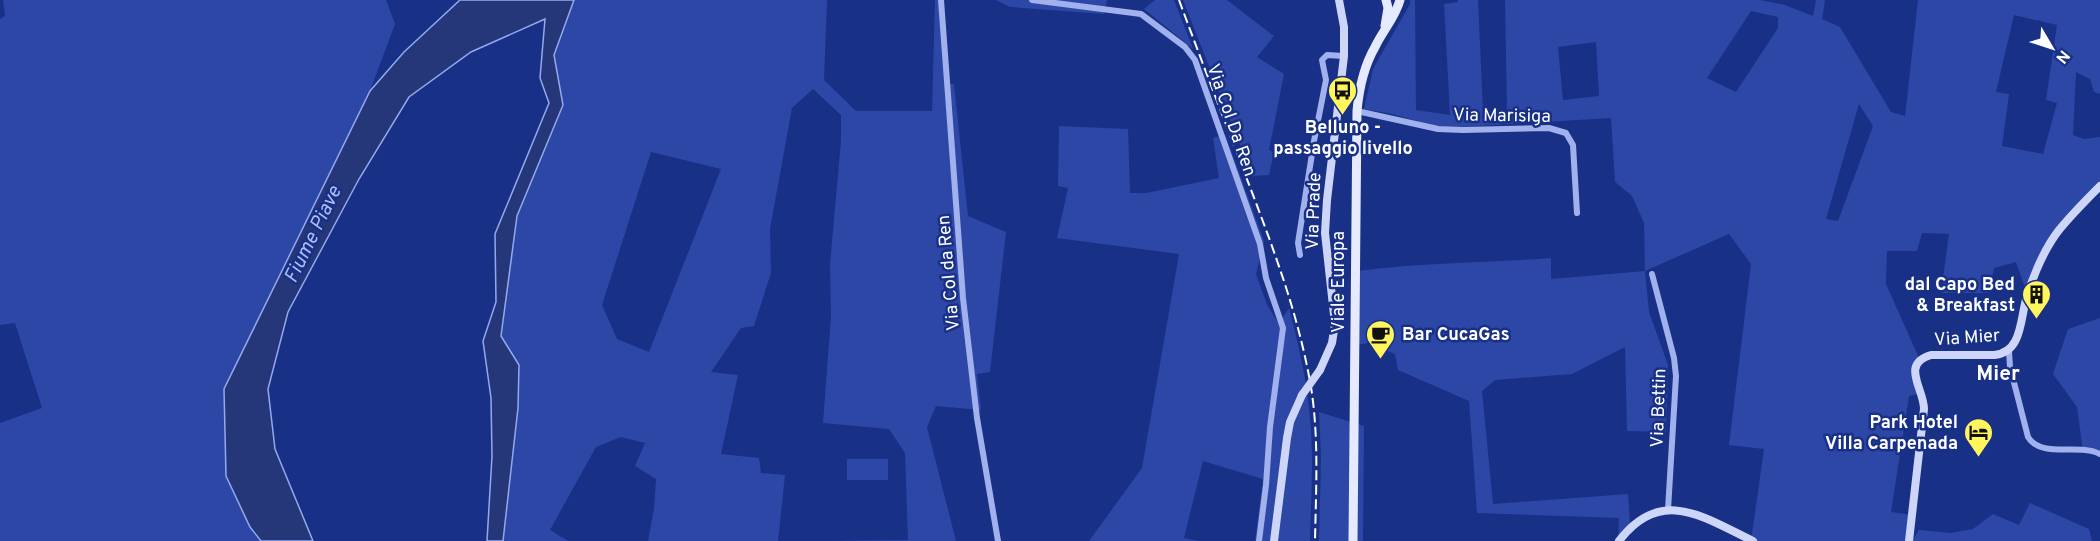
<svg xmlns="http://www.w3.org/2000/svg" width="2100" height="541" viewBox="0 0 2100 541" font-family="Overpass,sans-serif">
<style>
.green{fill:#2c47a6;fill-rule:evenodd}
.water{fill:#263779;stroke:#93a9ef;stroke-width:1.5}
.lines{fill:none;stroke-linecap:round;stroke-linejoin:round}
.street{stroke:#a0b1ed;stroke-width:6}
.secondary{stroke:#cdd6f9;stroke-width:8}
.primary{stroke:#e6eaff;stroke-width:9}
.rail{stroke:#fff;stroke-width:2;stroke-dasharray:10 4.5;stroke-linecap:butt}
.secondary-bridge{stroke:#cdd6f9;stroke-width:8}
.labels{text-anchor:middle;stroke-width:5;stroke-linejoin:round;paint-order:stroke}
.street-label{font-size:18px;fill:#fff;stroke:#193087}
.poi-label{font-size:18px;font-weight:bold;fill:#fff;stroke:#193087;text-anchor:end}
.water-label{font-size:20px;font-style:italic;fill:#acbcf4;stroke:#193087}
.quarter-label{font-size:21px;font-weight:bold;fill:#fff;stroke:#193087}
</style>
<rect width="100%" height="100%" fill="#193087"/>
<g class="green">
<polygon points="3,0 386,0 395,24 370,91 224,389 226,476 250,527 261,541 0,541 0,423 42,408 15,323 0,325 0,19 5,16"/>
<path d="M574 0H827L824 80 856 111H932L935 0H942L946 84H954L968 216 1006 232 990 372 977 374 981 410 936 406 927 427 956 541H827L908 540 905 453 889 429 823 423 831 316 830 264 841 141V115L813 89 792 108 770 229 771 273 754 326 741 328 711 372 738 375 721 454 759 458 761 473 785 475 778 541H648L654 509 656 479 635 466 645 443 621 437 596 447 550 530 568 541H503L518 408 519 365 501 337 517 216 563 105 554 55ZM651 152 721 169 649 352 617 339 602 305Z"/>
<polygon points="996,0 1107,0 1104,14 1010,7"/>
<polygon points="1155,0 1174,0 1193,49 1144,9"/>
<polygon points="1183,0 1227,0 1274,36 1257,57 1284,74 1269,150 1274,153 1269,175 1252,176"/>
<path d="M1410 0H1415L1416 110 1450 115 1444 4 1458 2V0H1478L1483 111 1507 112 1505 0H1760L1785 5 1813 16 1816 0H1825L1822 19 1840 27 1891 112 1905 116 1918 0H2100V94L2094 92 2090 79 2076 72 2073 135 2084 139 2100 137V185L2054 234 2026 290 2016 262 1994 268 1989 293H1941L1949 234 1922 233 1917 251H1887L1886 284 1919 358 1913 368 1921 393 1909 396 1891 512 1913 515 1910 541H1751L1764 449 1729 445 1751 264 1729 234 1645 271 1649 312 1668 365 1666 432 1627 431 1625 347 1572 374 1495 380 1482 391 1493 504 1628 494 1630 524 1618 541 1619 518 1477 513 1469 401 1398 370 1395 354 1368 343 1357 345 1358 271C1422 262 1487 263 1551 258V279L1645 271 1644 223 1632 196 1615 182 1611 118 1460 127 1435 126 1392 114 1364 109 1373 69 1410 4ZM1751 11 1778 17V28L1736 92 1707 78ZM2014 15 2057 25 2046 100 2057 103 2043 154 2002 146 2009 94 1996 92ZM1596 42 1599 96 1563 100 1558 47ZM1859 104 1873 126 1838 221 1826 219Z"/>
<path d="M1059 126 1128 129 1130 193H1146L1219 178 1213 138 1225 134 1264 241 1256 274 1267 305 1279 324 1289 308C1298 343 1307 380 1310 417 1314 458 1311 500 1310 541H1255L1263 479 1203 461 1184 538 1199 541H1089L1142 468 1179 254 1057 238 1068 188 1058 186Z"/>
<polygon points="2100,318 2100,455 2083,451 2077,407 2053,374 2068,329"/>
<polygon points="1319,412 1364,426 1363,541 1319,541 1321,456"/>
<rect x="847" y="459" width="41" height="21"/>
<polygon points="2030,503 2089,529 2092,541 1912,541 1919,530 1951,533 1973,529 1993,514 2019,525"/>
</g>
<polygon class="water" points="460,0 574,0 554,55 563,105 517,216 501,336 519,365 518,408 503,541 487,541 492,456 491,398 483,341 496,302 495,234 549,103 540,78 545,19 471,52 409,97 359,179 288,312 268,389 275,449 313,541 261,541 250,527 226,476 224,389 370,91 404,52"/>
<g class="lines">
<g class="street">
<polyline points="941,0 963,298 977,418 998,541"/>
<polyline points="1032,0 1141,14 1185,47 1195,60 1260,244 1266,278 1283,328 1270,427 1266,485 1259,541"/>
<polyline points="1357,111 1438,129 1463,130 1549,128 1566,133 1573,145 1577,213"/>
<polyline points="1300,255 1298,243 1314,141 1326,80 1322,60 1327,55 1344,56"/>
<polyline points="1652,274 1674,358 1676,376 1668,510"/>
<path d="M2009 351 2010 367 2028 437C2041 459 2079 443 2100 454"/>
</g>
<g class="secondary">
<polyline points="1320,370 1332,343 1335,324 1325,233 1327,200 1344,56 1344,27 1339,0"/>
<polyline points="1274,541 1287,438 1290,422 1302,395"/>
<path d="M1619 541C1661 486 1703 517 1753 541"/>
<path d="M1909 541 1924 409C1924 389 1900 364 1931 355H1994C2023 353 2020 317 2027 296 2034 274 2045 248 2059 230 2072 214 2086 200 2100 186"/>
</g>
<g class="primary">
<polyline points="1385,26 1388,8 1386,0"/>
<path d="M1353 541 1357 111C1359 89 1364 66 1375 47 1383 30 1395 18 1400 0"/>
</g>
<path class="rail" d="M1179 0C1202 62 1226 125 1250 187 1275 253 1299 317 1311 387 1319 438 1316 489 1315 541"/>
<polyline class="secondary-bridge" points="1302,395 1320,370"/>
</g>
<defs>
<symbol id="bus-pin" viewBox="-11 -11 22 30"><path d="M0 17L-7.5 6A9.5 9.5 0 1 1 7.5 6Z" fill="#fff55c" stroke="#193087"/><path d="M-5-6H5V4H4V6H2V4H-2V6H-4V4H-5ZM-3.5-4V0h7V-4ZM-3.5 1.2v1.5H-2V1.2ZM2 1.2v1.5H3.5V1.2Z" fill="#111"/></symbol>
<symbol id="building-pin" viewBox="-11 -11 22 30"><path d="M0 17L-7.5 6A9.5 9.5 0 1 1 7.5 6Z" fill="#fff55c" stroke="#193087"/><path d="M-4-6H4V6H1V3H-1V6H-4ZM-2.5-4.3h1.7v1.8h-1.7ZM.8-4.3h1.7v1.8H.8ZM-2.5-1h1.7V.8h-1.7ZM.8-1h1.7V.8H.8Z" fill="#111"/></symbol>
<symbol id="cafe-pin" viewBox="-11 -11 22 30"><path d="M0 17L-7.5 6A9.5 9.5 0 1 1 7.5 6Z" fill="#fff55c" stroke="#193087"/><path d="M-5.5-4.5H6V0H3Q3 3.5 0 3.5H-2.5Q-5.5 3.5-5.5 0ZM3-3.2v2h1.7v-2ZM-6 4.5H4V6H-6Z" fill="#111"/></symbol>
<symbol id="hotel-pin" viewBox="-11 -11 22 30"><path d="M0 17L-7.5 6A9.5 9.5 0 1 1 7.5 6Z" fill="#fff55c" stroke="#193087"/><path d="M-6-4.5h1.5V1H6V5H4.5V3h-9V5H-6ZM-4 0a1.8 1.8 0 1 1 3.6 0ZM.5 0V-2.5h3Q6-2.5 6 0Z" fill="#111"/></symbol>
</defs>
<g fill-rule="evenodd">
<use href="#bus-pin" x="1326" y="74" width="33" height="45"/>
<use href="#building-pin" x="2020" y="278" width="33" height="45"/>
<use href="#cafe-pin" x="1364" y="318" width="33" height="45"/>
<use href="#hotel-pin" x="1962" y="416" width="33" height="45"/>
</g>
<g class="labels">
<g class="street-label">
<text transform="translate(1502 115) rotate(1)" y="6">Via Marisiga</text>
<text transform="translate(1232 120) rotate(71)" y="6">Via Col Da Ren</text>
<text transform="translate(1313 211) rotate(-88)" y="6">Via Prade</text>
<text transform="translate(948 273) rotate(-95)" y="6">Via Col da Ren</text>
<text transform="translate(1338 282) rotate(-90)" y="6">Viale Europa</text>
<text transform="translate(1967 337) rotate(-4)" y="6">Via Mier</text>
<text transform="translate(1658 408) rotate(-88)" y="6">Via Bettin</text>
</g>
<g class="poi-label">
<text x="1343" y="133" text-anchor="middle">Belluno -<tspan x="1343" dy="21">passaggio livello</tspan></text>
<text x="2015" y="290">dal Capo Bed<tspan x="2015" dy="21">&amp; Breakfast</tspan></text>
<text x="1402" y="340" text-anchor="start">Bar CucaGas</text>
<text x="1958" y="428">Park Hotel<tspan x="1958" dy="21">Villa Carpenada</tspan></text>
</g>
<g class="water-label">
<text transform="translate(312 234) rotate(-64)" y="7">Fiume Piave</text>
</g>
<g class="quarter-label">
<text x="1998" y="380">Mier</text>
</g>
</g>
<g transform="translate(2052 48) rotate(129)" stroke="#193087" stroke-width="4.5" paint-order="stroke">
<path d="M0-4.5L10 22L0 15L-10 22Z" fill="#ffffff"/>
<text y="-9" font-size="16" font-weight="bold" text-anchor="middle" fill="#ffffff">N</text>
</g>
</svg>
